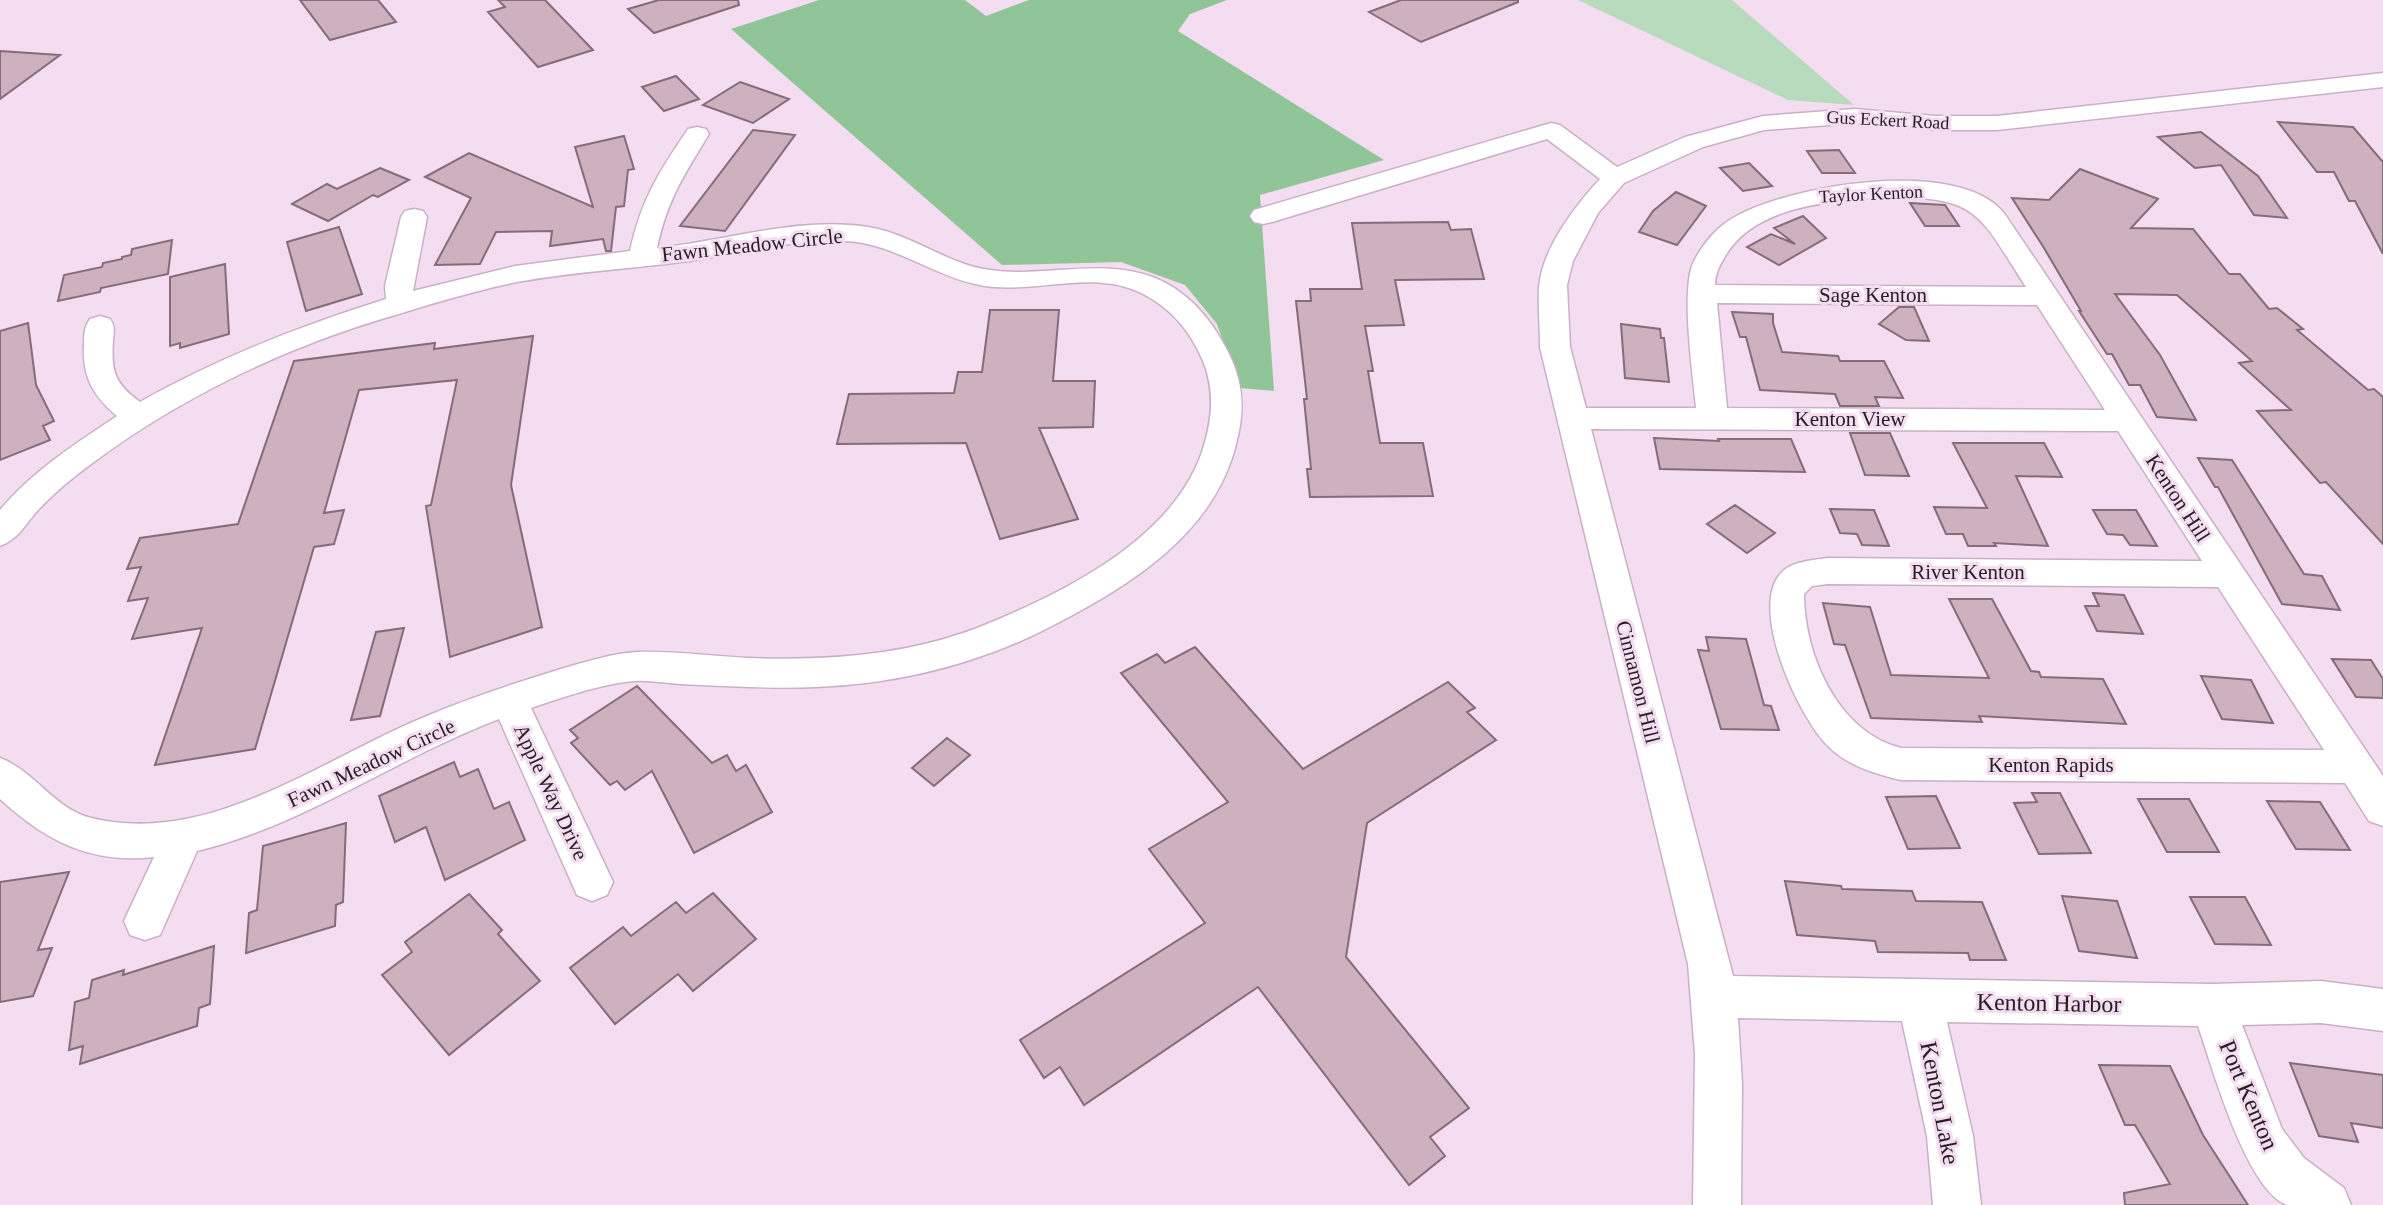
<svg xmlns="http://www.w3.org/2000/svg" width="2383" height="1205" viewBox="0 0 2383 1205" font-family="Georgia,serif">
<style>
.green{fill:#b9dbbd}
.forest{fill:#90c598}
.building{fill:#cdb1bf;stroke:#866c79;stroke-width:2}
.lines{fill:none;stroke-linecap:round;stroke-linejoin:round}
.minor-casing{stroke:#c8b1c5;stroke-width:3}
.minor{fill:#fff;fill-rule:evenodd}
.labels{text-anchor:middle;stroke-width:6;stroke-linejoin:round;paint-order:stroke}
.far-street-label{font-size:18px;fill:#251d24;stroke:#f4dcf1}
.street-label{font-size:21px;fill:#251d24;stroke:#f4dcf1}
.near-street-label{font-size:24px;fill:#251d24;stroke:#f4dcf1}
</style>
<rect width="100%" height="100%" fill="#f4dcf1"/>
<polygon class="green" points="1578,0 1732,0 1854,105 1788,100"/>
<polygon class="forest" points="819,0 965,0 986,16 1029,0 1227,0 1190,14 1178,31 1384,160 1260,195 1274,391 1240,388 1217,324 1185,285 1121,262 1002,265 731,29"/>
<g class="building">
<polygon points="300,0 378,0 396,22 330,40"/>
<polygon points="498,0 545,0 593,50 538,67 488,12 505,7"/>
<polygon points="659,0 738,0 739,5 654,33 628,9"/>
<polygon points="1401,0 1518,0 1518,2 1421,42 1369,12"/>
<polygon points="0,51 60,55 0,99"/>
<polygon points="676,76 699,99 664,111 642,87"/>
<polygon points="740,82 789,99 753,123 703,105"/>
<polygon points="2278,122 2353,127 2383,162 2383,254 2355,201 2349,201 2334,172 2317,172"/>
<polygon points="753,130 795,135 725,231 680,226"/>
<polygon points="2201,132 2258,176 2287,218 2254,215 2221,165 2195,168 2158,137"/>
<polygon points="624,136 634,169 628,170 624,206 616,207 611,251 606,251 603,239 550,246 552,231 496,232 480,264 435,265 471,198 425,177 469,153 593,207 575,147"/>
<polygon points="1839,150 1855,173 1822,173 1807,151"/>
<polygon points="1749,163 1772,186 1743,191 1720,168"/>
<polygon points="380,168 409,180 378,197 373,195 328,221 292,204 327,184 337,189"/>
<polygon points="2080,169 2158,199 2131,228 2193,229 2229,274 2240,274 2269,309 2277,308 2303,329 2297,330 2368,390 2374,389 2383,397 2383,544 2326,482 2320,483 2257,411 2291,410 2239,363 2252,361 2177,295 2115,294 2160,355 2196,420 2157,417 2140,385 2129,385 2112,354 2107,354 2079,311 2081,311 2044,248 2012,198 2049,200"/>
<polygon points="1676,192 1706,206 1677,245 1639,232 1653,211"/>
<polygon points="1910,203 1945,205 1959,226 1925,226"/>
<polygon points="1803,216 1826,238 1779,265 1747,247 1771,234 1795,244 1774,228"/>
<polygon points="1448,222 1451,230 1471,229 1484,279 1395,280 1404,325 1365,326 1373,371 1368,371 1380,443 1423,443 1433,496 1310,497 1307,469 1311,469 1304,399 1307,399 1296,301 1311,301 1310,289 1362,289 1352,223"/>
<polygon points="339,227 362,294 306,311 287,242"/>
<polygon points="172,240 168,274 101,288 100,292 58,301 64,275 102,267 103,263 122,259 122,257 131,255 132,249"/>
<polygon points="225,264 229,334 180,348 180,343 170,346 170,277"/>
<polygon points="1899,307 1914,307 1929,341 1906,340 1879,324"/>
<polygon points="990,310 1059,310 1053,381 1095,381 1093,427 1039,428 1078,519 1000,539 966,443 837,444 849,394 954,393 958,372 982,372"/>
<polygon points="1732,312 1773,314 1773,323 1782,352 1838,356 1840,361 1884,361 1903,398 1875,397 1879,406 1840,406 1835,394 1760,390 1746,337 1740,337"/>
<polygon points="28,323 36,385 54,421 43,426 50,440 0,460 0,331"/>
<polygon points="1621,324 1660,329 1661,338 1664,338 1669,382 1625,378"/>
<polygon points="533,336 511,485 542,627 450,657 426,506 431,505 457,380 359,390 324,513 344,510 334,544 314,547 255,749 155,765 202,628 132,639 148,598 128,601 141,567 127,569 140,538 238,524 294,361 435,343 434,349"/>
<polygon points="1850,433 1890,433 1909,476 1865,475"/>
<polygon points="1654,438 1719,441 1718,439 1791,439 1805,472 1660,469"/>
<polygon points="1953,443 2044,443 2062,477 2016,476 2048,546 1994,543 1996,546 1968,546 1963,534 1946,534 1934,507 1987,508"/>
<polygon points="2198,458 2232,460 2304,574 2322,576 2340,610 2282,604 2218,487 2215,487"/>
<polygon points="1735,505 1775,533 1747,553 1707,524"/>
<polygon points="1830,509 1874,510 1889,546 1862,545 1857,534 1840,533"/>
<polygon points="2093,510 2136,510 2157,546 2130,545 2123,535 2107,534"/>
<polygon points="2093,593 2124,595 2143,634 2097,631 2085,606 2099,606"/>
<polygon points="1949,599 1992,599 2031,671 2039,672 2041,677 2103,679 2126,724 1979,716 1982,722 1871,718 1845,645 1834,644 1823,603 1870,607 1891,675 1989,678"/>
<polygon points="404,628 380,716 351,720 376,632"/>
<polygon points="1706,637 1746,639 1764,705 1771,706 1779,730 1721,729 1698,650 1709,651"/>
<polygon points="1195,647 1303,769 1448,682 1475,708 1467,712 1496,740 1367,823 1346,957 1469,1108 1430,1137 1445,1156 1409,1185 1258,987 1084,1105 1060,1067 1044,1078 1020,1040 1205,923 1149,849 1228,802 1121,673 1157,654 1165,663"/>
<polygon points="2332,659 2371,660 2383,679 2383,698 2356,697"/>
<polygon points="2201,676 2251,680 2273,723 2222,719"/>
<polygon points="637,686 712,763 727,755 736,771 746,765 772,812 694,853 652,771 625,790 617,781 610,785 571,743 578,738 570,730"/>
<polygon points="947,738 970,755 934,786 912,768"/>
<polygon points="454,762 460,777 478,769 494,809 509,802 525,840 445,880 426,827 395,842 379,796"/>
<polygon points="2032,793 2060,793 2091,853 2039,854 2014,803 2037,802"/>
<polygon points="1936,796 1960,848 1908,849 1886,797"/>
<polygon points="2138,799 2189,799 2219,852 2167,852"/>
<polygon points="2267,801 2320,802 2350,850 2296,849"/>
<polygon points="346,823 343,902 336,905 335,926 246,953 249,913 257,910 263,846"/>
<polygon points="69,872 38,950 52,948 33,996 0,1002 0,882"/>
<polygon points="1785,881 1841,886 1842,889 1912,891 1916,901 1982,902 2006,960 1970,960 1968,953 1878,952 1875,941 1797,935"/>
<polygon points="713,893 756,939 693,991 678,974 615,1024 570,968 623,927 631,936 676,902 686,913"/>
<polygon points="469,894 502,930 498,934 540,981 449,1055 382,975 412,952 405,942"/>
<polygon points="2062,896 2117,901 2137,958 2079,951"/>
<polygon points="2190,897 2245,897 2271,945 2215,944"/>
<polygon points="214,946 210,1004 199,1008 197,1026 80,1064 83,1046 69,1050 75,1002 89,998 92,980 124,970 123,975"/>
<polygon points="2290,1063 2383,1075 2383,1128 2351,1123 2358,1142 2319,1136"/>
<polygon points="2099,1065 2170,1066 2203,1135 2248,1205 2125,1205 2124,1193 2170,1184 2135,1125 2125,1125"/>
</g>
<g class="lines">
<defs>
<g id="minor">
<path d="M2383 73V87L1997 130H1935L1855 123 1764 130 1703 147 1624 183 1598 213 1573 261 1567 285 1570 347 1586 408H1696C1693 373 1680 289 1694 261 1703 244 1717 227 1733 218 1788 185 1964 155 2006 216L2383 776V826L2369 821 2345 783 1901 780C1876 774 1848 766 1829 747 1799 719 1747 606 1782 572 1793 561 1814 560 1828 558L2202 561 2118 431 1591 429 1733 976 2212 984 2321 981 2383 989V1031L2321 1023 2242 1025 2282 1129 2304 1158 2344 1188 2351 1205C2338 1205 2297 1205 2287 1205 2246 1190 2212 1066 2198 1026L1947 1022 1973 1136 1981 1205H1933L1927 1136 1902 1021 1738 1018 1742 1084 1741 1205H1693L1695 1054 1688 964 1540 347C1540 327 1538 307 1539 287 1542 249 1575 206 1600 179L1547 139 1272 222 1263 224 1254 222 1250 216 1254 210 1551 123 1560 125 1617 167 1685 137 1763 116 1855 109 1935 116H1997ZM1885 197C1980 197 1978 213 2026 287L1715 285C1715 276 1718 268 1723 260 1751 205 1832 201 1885 197ZM1717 303 2037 305 2105 410 1727 408ZM1828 584 2218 587 2324 750 1901 748C1838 732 1804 655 1804 594L1812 586Z"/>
<path d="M697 127 706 129 709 134C684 175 667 200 657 248 726 241 799 216 868 227 912 234 948 265 990 270 1046 278 1100 257 1155 278 1189 292 1212 320 1228 352 1243 381 1245 409 1237 440 1216 534 1129 586 1050 627 978 664 897 684 816 687 771 689 725 686 680 684 665 683 649 680 634 681 600 684 564 697 531 708L613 882 607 895 592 901 577 895 499 719C396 758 305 825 197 851L160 935 145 940 130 935 124 921 154 857C90 864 46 841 0 799V758C35 771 54 809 91 818 205 846 316 764 415 721 465 699 518 682 571 666 592 660 615 653 638 652 674 651 712 656 748 658 830 661 915 655 992 622 1073 588 1181 533 1205 442 1213 414 1214 388 1203 361 1190 330 1169 306 1139 292 1089 268 1028 297 975 284 930 274 893 243 845 241 790 239 736 255 681 262 627 269 571 272 517 282 472 291 428 305 385 318 281 349 178 399 91 464 72 478 54 493 39 509 25 524 19 539 0 546V510C33 471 75 444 117 416 93 396 82 376 84 345 84 335 84 327 90 319L100 316 110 319C115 326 114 331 113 340 111 371 114 383 140 402 218 358 300 326 386 299L385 286 401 217 405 211 414 209 423 211 427 217 413 291 515 266 630 251C641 200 659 172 688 129Z"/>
</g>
</defs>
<use href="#minor" class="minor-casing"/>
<use href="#minor" class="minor"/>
</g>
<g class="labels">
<g class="far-street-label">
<text transform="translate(1888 120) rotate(3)" y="6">Gus Eckert Road</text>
<text transform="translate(1871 194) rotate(-3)" y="6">Taylor Kenton</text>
</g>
<g class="street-label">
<text transform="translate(752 245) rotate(-6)" y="7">Fawn Meadow Circle</text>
<text x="1873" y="302">Sage Kenton</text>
<text x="1850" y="426">Kenton View</text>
<text transform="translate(2178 498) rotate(57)" y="7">Kenton Hill</text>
<text x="1968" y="579">River Kenton</text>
<text transform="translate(1638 682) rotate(76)" y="7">Cinnamon Hill</text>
<text transform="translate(371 763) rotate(-25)" y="7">Fawn Meadow Circle</text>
<text x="2051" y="772">Kenton Rapids</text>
<text transform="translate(551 792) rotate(65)" y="7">Apple Way Drive</text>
</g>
<g class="near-street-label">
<text transform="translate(2049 1003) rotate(1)" y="8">Kenton Harbor</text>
<text transform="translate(2249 1095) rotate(67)" y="8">Port Kenton</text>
<text transform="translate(1940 1103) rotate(79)" y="8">Kenton Lake</text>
</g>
</g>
</svg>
